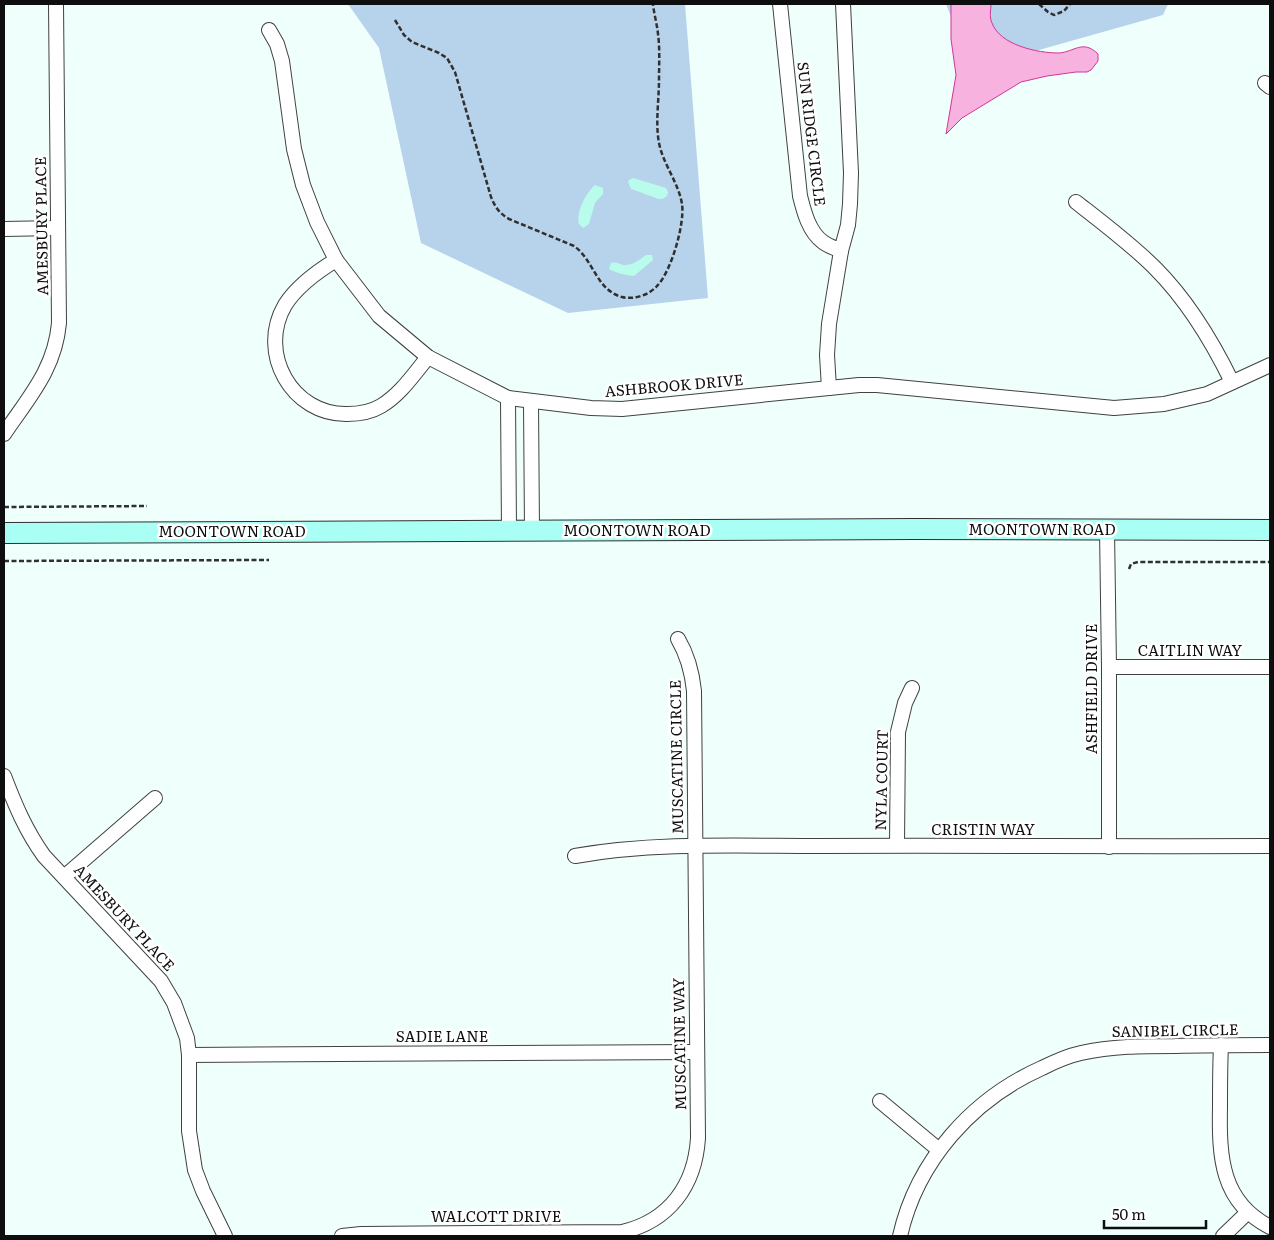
<svg xmlns="http://www.w3.org/2000/svg" width="1274" height="1240" viewBox="0 0 1274 1240" font-family="Literata,serif">
<style>
.green{fill:#b7d3eb}
.sand{fill:#bafcec}
.water{fill:#f8b2df;stroke:#d13697}
.lines{fill:none;stroke-linecap:round;stroke-linejoin:round}
.street-casing{stroke:#414141;stroke-width:16}
.secondary-casing{stroke:#303030;stroke-width:22}
.path{stroke:#303030;stroke-width:2.5;stroke-dasharray:5 2.5;stroke-linecap:butt}
.street{stroke:#fff;stroke-width:14}
.secondary{stroke:#aafff4;stroke-width:20}
.labels{text-anchor:middle;stroke-width:5;stroke-linejoin:round;paint-order:stroke}
.street-label{font-size:15px;fill:#0e0e0e;stroke:#fff}
</style>
<rect width="100%" height="100%" fill="#effffb"/>
<g class="green">
<polygon points="348,4 685,4 708,298 568,313 421,243 379,48"/>
<polygon points="946,4 1168,4 1163,15 972,69"/>
</g>
<g class="sand">
<path d="M633 178 666 188 668 192 667 196C664 198 664 199 659 199 658 199 635 190 631 189L628 182 629 180Z"/>
<path d="M595 185 603 188V194L595 203 589 224 583 228 579 224C576 211 586 193 595 185Z"/>
<path d="M646 255H652L653 260 634 276C629 276 613 272 609 269L611 263C616 262 618 263 623 265 632 266 639 260 646 255Z"/>
</g>
<path class="water" d="M951 4H991C991 10 989 16 992 23 1000 45 1037 53 1059 53 1074 52 1083 39 1098 54V61L1091 70 1087 72H1076L1047 76 1021 82 962 118 946 134 956 75 951 39Z"/>
<g class="lines">
<defs>
<g id="street">
<path d="M780 4 800 196C804 212 809 232 823 242 828 246 835 248 841 251L848 225 850 204 851 173 843 4"/>
<polyline points="269,30 277,44 282,61 294,149 303,185 317,222 336,260 379,316 428,357 508,398 591,408 622,409 859,385 877,385 1114,408 1164,404 1207,394 1270,365"/>
<polyline points="1265,83 1270,87"/>
<path d="M1076 202C1103 223 1131 244 1155 268 1188 301 1212 341 1232 382"/>
<polyline points="4,229 57,228"/>
<path d="M336 260C318 271 297 286 285 305 257 353 292 415 347 414 358 414 371 412 381 406 400 395 414 374 428 357"/>
<polyline points="829,388 827,355 829,324 841,251"/>
<polyline points="508,398 509,531"/>
<polyline points="531,402 532,531"/>
<path d="M4 434C29 397 55 369 59 323L56 4"/>
<polyline points="1107,530 1109,667 1109,847"/>
<polyline points="1109,667 1270,667"/>
<path d="M4 776C15 805 26 831 44 856L161 981 174 1003 187 1038 189 1055V1131L195 1170 203 1191 225 1236"/>
<polyline points="897,845 898,732 905,703 912,688"/>
<path d="M575 856C655 842 739 846 820 846 970 845 1120 847 1270 846"/>
<polyline points="64,877 155,798"/>
<path d="M1221 1045C1220 1066 1220 1087 1220 1107 1219 1157 1221 1202 1270 1227"/>
<polyline points="189,1055 696,1052"/>
<polyline points="880,1101 939,1150"/>
<path d="M342 1236 361 1234 622 1232C669 1221 695 1186 698 1138L694 691C692 671 688 656 678 639"/>
<path d="M900 1236C917 1161 972 1099 1042 1068 1054 1062 1067 1056 1081 1053 1112 1046 1143 1046 1175 1046 1207 1045 1239 1045 1270 1045"/>
<polyline points="1223,1236 1247,1213"/>
</g>
<polyline id="secondary" points="4,533 914,529 1270,530"/>
</defs>
<use href="#street" class="street-casing"/>
<use href="#secondary" class="secondary-casing"/>
<g class="path">
<polyline points="1039,4 1048,12 1054,15 1064,11 1070,4"/>
<path d="M395 20 404 35 412 42 439 53 447 58 455 72 491 197C495 207 499 213 509 219L574 246C594 260 596 290 622 297 634 300 649 295 657 286 671 272 685 224 682 204 678 180 660 161 658 136 656 118 659 98 659 79 659 64 660 49 658 34 657 24 654 14 653 4"/>
<polyline points="4,507 147,506"/>
<polyline points="4,561 269,560"/>
<polyline points="1129,569 1131,564 1138,562 1270,562"/>
</g>
<use href="#street" class="street"/>
<use href="#secondary" class="secondary"/>
</g>
<g class="labels">
<g class="street-label">
<text transform="translate(811 134) rotate(83)" y="5">SUN RIDGE CIRCLE</text>
<text transform="translate(42 226) rotate(-91)" y="5">AMESBURY PLACE</text>
<text transform="translate(674 386) rotate(-5)" y="5">ASHBROOK DRIVE</text>
<text x="1042" y="535">MOONTOWN ROAD</text>
<text x="637" y="536">MOONTOWN ROAD</text>
<text x="232" y="537">MOONTOWN ROAD</text>
<text x="1190" y="656">CAITLIN WAY</text>
<text transform="translate(1092 689) rotate(-90)" y="5">ASHFIELD DRIVE</text>
<text transform="translate(677 757) rotate(-91)" y="5">MUSCATINE CIRCLE</text>
<text transform="translate(882 780) rotate(-89)" y="5">NYLA COURT</text>
<text x="983" y="835">CRISTIN WAY</text>
<text transform="translate(124 918) rotate(47)" y="5">AMESBURY PLACE</text>
<text transform="translate(1175 1031) rotate(-1)" y="5">SANIBEL CIRCLE</text>
<text x="442" y="1042">SADIE LANE</text>
<text transform="translate(680 1044) rotate(-91)" y="5">MUSCATINE WAY</text>
<text x="496" y="1222">WALCOTT DRIVE</text>
</g>
</g>
<rect width="1274" height="1240" fill="none" stroke="#0e0e0e" stroke-width="10"/>
<path d="M1104 1220v8h102v-8" fill="none" stroke="#0e0e0e" stroke-width="2.5"/>
<text x="1112" y="1220" font-size="15" fill="#0e0e0e" stroke="#ffffff" stroke-width="4" paint-order="stroke">50 m</text>
</svg>
